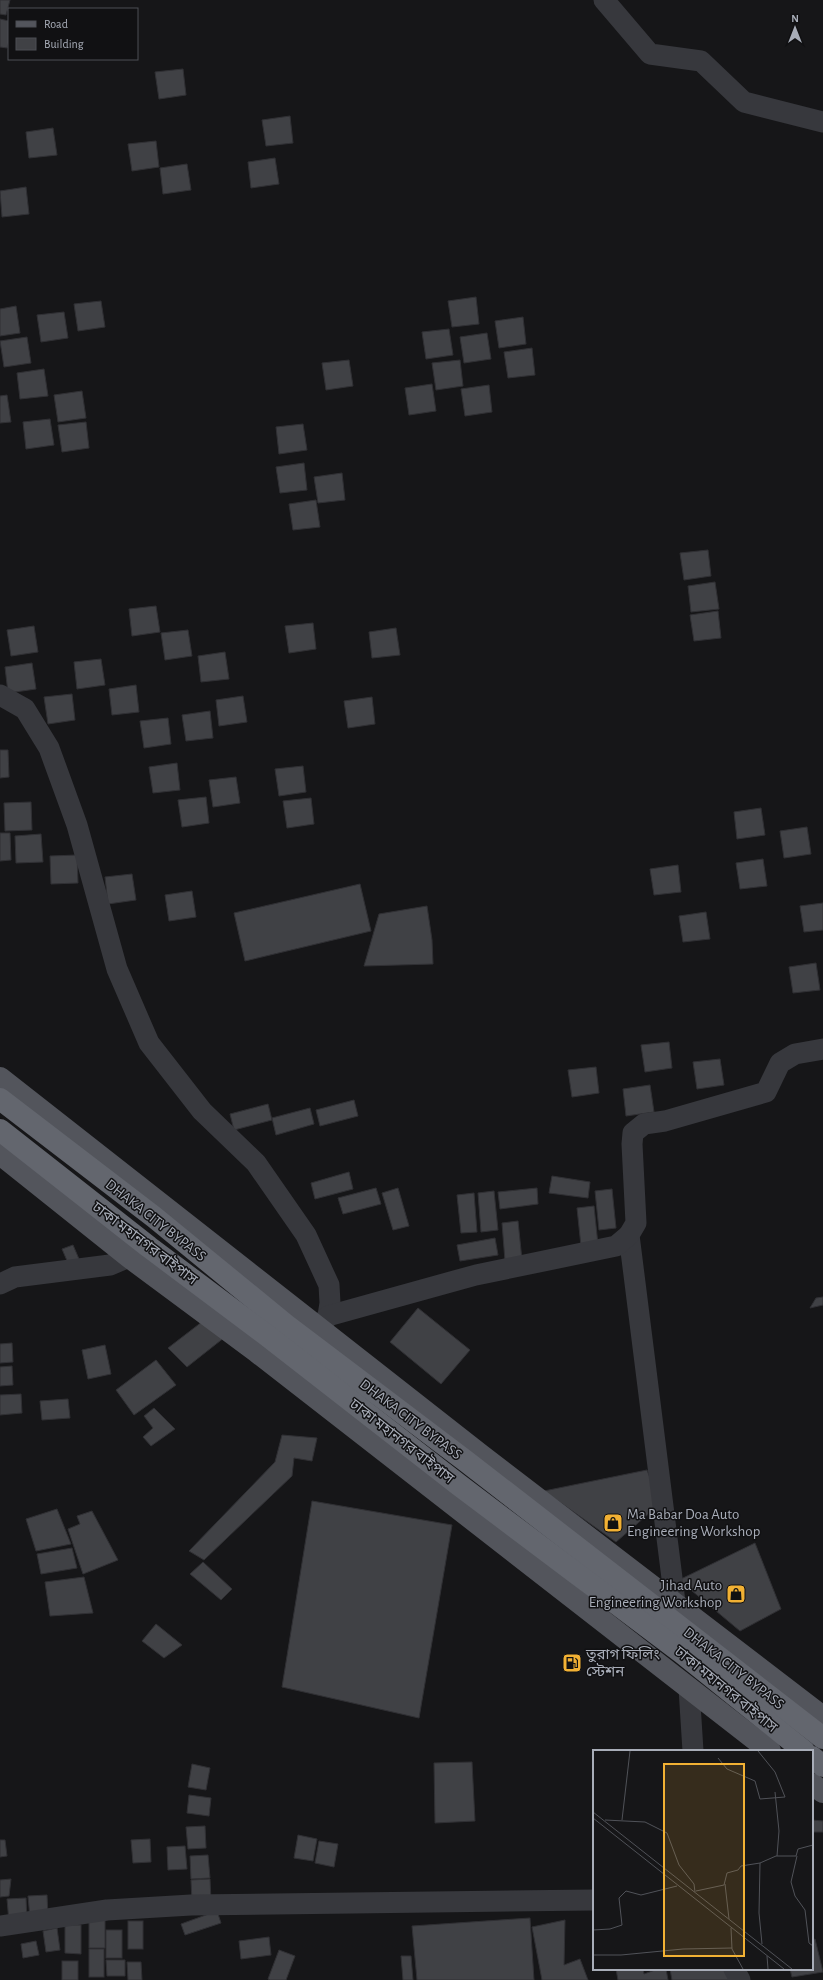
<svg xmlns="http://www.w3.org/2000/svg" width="823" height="1980" viewBox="0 0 823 1980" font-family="'Alegreya Sans','Noto Sans Bengali',sans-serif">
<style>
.building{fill:#404145;stroke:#303034}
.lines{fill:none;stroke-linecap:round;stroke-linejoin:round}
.minor{stroke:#37383d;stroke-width:21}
.major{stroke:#53555c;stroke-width:22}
.highway{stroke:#63666e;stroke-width:22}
.labels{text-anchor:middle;stroke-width:3;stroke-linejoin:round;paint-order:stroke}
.street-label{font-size:15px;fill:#a8adb8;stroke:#111113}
.poi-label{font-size:15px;fill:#a8adb8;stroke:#111113;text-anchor:start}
.inset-road{fill:none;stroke:#505258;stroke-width:1}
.view{fill:#f2b134;fill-opacity:0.15;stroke:#f2b134;stroke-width:2}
.inset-edge{fill:none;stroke:#a8adb8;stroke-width:2}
</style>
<rect width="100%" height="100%" fill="#161618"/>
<g class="building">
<polygon points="0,0 10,0 6,15 0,14"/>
<polygon points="0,19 9,21 9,41 7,48 0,47"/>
<polygon points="183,69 186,95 159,99 155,72"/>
<polygon points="290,116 293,143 266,146 262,120"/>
<polygon points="53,128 57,155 29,158 26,132"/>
<polygon points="156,141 159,167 132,171 128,144"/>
<polygon points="275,158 279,184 251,188 248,162"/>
<polygon points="187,164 191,190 163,194 160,168"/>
<polygon points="26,187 29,214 2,217 0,191"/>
<polygon points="476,297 479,324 452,327 448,301"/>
<polygon points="101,301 105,327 78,331 74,304"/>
<polygon points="16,306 20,333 0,336 0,309"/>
<polygon points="64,312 68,338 41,342 37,315"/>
<polygon points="523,317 526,344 499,348 495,321"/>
<polygon points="449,329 453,355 426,359 422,332"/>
<polygon points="487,333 491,359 464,363 460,337"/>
<polygon points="27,337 31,363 4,367 0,341"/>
<polygon points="532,348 535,375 508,378 504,352"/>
<polygon points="349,360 353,386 326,390 322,363"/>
<polygon points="460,360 463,386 436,390 432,363"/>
<polygon points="44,369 48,396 20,399 17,373"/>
<polygon points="432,384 436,411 409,415 405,388"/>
<polygon points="489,385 492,412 465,416 461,389"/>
<polygon points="82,391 86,418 58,422 54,395"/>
<polygon points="7,395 11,422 0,423 0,396"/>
<polygon points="50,419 54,445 26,449 23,422"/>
<polygon points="86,422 89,448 62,452 58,425"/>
<polygon points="303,424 307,450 279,454 276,427"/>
<polygon points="304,463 307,490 280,493 276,467"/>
<polygon points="342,473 345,500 318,503 314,477"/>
<polygon points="316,500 320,527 293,530 289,504"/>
<polygon points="708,550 711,576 684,580 680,553"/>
<polygon points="715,582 719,609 691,612 688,586"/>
<polygon points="156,606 160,632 132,636 129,609"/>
<polygon points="718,611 721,638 694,641 690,615"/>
<polygon points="313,623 316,649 289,653 285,626"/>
<polygon points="34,626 38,652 11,656 7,630"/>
<polygon points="396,628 400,655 372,658 369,632"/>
<polygon points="188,630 192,656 165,660 161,633"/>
<polygon points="225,652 229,679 201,682 198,656"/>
<polygon points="101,659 105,685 77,689 74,662"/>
<polygon points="32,663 36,689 8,693 5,667"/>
<polygon points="136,685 139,712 112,715 109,689"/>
<polygon points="72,694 75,720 48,724 44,697"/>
<polygon points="243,696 247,722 219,726 216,700"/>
<polygon points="372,697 375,724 348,728 344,701"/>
<polygon points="210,711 213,738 186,741 182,715"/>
<polygon points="168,718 171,744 144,748 140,721"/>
<polygon points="0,750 8,750 9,777 0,778"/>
<polygon points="177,763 180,790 153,793 149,767"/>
<polygon points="303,766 306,792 279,796 275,769"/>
<polygon points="236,777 240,803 213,807 209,780"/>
<polygon points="206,797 209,823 182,827 178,800"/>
<polygon points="311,798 314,824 287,828 283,801"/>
<polygon points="31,802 32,830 5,831 4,803"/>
<polygon points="761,808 765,835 737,839 734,812"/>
<polygon points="807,827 811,854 784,858 780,831"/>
<polygon points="0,833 10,833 11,860 0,861"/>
<polygon points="41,834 43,862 16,863 15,836"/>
<polygon points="77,855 78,883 51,884 50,856"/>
<polygon points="763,859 767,886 740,889 736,863"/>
<polygon points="678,865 681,892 654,895 650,869"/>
<polygon points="132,874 136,900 108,904 105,877"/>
<polygon points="360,884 371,931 245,961 234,913"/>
<polygon points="192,891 196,917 169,921 165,895"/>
<polygon points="823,903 823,930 804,932 800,906"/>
<polygon points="427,906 432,940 433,964 364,966 379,914"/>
<polygon points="706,912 710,939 683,942 679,916"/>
<polygon points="816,963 820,990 793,993 789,967"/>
<polygon points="669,1042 672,1068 645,1072 641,1045"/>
<polygon points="720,1059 724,1085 697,1089 693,1062"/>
<polygon points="596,1067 599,1093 572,1097 568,1070"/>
<polygon points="650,1085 654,1112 626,1116 623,1089"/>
<polygon points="354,1100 358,1116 320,1126 316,1110"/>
<polygon points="268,1104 272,1120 234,1130 230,1114"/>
<polygon points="310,1108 314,1124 276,1135 272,1118"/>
<polygon points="349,1172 353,1189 315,1199 311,1183"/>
<polygon points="552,1176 590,1182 588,1198 549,1193"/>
<polygon points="376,1188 381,1204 343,1214 338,1198"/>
<polygon points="398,1188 409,1226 393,1230 382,1193"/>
<polygon points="537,1188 538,1204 500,1209 498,1192"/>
<polygon points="612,1189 616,1228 599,1230 595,1191"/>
<polygon points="494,1191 498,1230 481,1232 478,1193"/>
<polygon points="474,1193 477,1232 461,1233 457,1195"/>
<polygon points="594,1206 598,1245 581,1246 577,1208"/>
<polygon points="518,1221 522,1260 505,1261 502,1223"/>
<polygon points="495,1238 498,1255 460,1261 457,1245"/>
<polygon points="73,1245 79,1259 68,1263 62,1249"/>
<polygon points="823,1297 823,1305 810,1308 816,1298"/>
<polygon points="418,1308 470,1350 441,1384 390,1342"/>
<polygon points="207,1318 225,1337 187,1367 168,1348"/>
<polygon points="12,1343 13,1362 0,1363 0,1344"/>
<polygon points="105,1345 111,1374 88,1379 82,1350"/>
<polygon points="156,1360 176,1385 134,1415 116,1390"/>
<polygon points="12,1366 13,1385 0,1386 0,1367"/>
<polygon points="21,1394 22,1413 0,1415 0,1395"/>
<polygon points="68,1399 70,1418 42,1420 40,1401"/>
<polygon points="154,1408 175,1429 151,1446 143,1437 153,1428 144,1416"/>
<polygon points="282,1435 317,1438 312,1461 294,1458 292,1476 204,1560 189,1551 275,1462"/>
<polygon points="647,1470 660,1504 616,1542 544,1491"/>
<polygon points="312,1501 452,1525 419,1718 282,1687"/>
<polygon points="57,1509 71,1544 36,1551 26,1519"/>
<polygon points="92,1511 118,1560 83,1574 68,1529 80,1524 77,1516"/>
<polygon points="755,1543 781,1609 740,1631 679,1580"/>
<polygon points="72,1548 77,1568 41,1574 37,1554"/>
<polygon points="203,1562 232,1589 221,1600 190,1574"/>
<polygon points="84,1577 93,1613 50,1616 45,1582"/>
<polygon points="156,1624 182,1645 164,1658 142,1641"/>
<polygon points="472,1762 475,1821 435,1823 434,1763"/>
<polygon points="192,1764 210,1768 206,1790 188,1787"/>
<polygon points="189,1795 211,1798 209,1816 187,1813"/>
<polygon points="812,1820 823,1821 823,1832 812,1832"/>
<polygon points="205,1826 206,1848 188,1849 186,1827"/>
<polygon points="298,1835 317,1839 313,1861 294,1858"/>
<polygon points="150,1839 151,1862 133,1863 131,1840"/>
<polygon points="0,1840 5,1840 7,1856 0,1857"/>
<polygon points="319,1841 338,1844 334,1867 315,1863"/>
<polygon points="185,1846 187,1869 168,1870 167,1847"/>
<polygon points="208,1855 210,1878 191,1879 190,1856"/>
<polygon points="11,1879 9,1896 0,1897 0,1880"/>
<polygon points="210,1879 211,1902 192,1903 191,1880"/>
<polygon points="47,1895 48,1917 30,1918 28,1896"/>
<polygon points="26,1898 27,1921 9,1922 7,1899"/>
<polygon points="217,1911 221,1923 185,1935 181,1924"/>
<polygon points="530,1918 534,1980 417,1980 412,1926"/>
<polygon points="89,1919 105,1920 105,1948 89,1948"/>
<polygon points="565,1920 564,1965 580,1959 588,1980 542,1980 532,1927"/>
<rect x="128" y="1921" width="15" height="28"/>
<polygon points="65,1925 81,1925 81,1954 65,1953"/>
<polygon points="57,1928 60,1950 46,1952 43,1931"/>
<rect x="106" y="1930" width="16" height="28"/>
<polygon points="269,1937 271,1955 241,1959 239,1941"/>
<polygon points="815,1939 823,1972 792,1977 790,1969 812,1969 812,1940"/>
<polygon points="36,1941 39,1955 23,1958 21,1944"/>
<rect x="89" y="1949" width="15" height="28"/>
<polygon points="279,1950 295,1956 286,1980 270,1980 268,1979"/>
<polygon points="401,1956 411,1956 413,1980 403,1980"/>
<polygon points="106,1960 125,1960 125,1976 107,1976"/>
<rect x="62" y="1961" width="16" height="19"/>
<polygon points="127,1962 141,1962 142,1980 128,1980"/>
<polygon points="616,1969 643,1969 644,1974 658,1969 666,1969 668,1980 618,1980"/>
<polygon points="670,1969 726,1969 733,1980 672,1980"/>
</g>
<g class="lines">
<g class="minor">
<polyline points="604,0 650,54 701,61 744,102 823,122"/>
<polyline points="0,695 25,709 49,748 77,825 117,969 149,1043 202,1111 256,1163 306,1235 329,1285 330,1303 328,1316 320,1327"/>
<polyline points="629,1235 675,1602"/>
<polyline points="0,1284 15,1277 110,1265 129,1257"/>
<polyline points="328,1316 476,1275 616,1246 629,1235 636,1223 632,1144 633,1133 644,1124 665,1121 766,1092 780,1063 795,1054 823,1049"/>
<polyline points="689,1688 693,1751"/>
<polyline points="0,1926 107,1910 191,1905 594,1900"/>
<polyline points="734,1969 740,1980"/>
</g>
<g class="major">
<polyline points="0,1078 482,1456 823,1717"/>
<polyline points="0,1154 129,1257 257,1352 770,1751"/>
<polyline points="812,1784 823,1792"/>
</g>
<g class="highway">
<polyline points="0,1099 154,1217 286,1325 467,1462 823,1738"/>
<polyline points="0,1130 149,1247 265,1334 459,1485 682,1653 804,1751"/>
<polyline points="812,1757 823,1766"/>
</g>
</g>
<defs>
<symbol id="shop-square" viewBox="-11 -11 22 22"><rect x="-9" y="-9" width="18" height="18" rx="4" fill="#f2b134" stroke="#111113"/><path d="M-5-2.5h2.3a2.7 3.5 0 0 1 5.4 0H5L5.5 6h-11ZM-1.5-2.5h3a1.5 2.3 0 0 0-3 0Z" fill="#111"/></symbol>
<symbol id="fuel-square" viewBox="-11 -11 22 22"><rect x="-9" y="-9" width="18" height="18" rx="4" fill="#f2b134" stroke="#111113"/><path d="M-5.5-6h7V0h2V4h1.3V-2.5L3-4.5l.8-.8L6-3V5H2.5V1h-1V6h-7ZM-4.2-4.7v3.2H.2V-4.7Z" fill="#111"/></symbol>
</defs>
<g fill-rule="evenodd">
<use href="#shop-square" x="602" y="1512" width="22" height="22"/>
<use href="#shop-square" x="725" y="1583" width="22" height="22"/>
<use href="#fuel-square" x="561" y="1652" width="22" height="22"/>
</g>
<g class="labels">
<g class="street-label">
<text transform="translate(156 1220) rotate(38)" y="5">DHAKA CITY BYPASS</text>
<text transform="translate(145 1243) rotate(37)" y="5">ঢাকা মহানগর বাইপাস</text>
<text transform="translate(411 1419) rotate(37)" y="5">DHAKA CITY BYPASS</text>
<text transform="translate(402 1441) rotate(38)" y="5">ঢাকা মহানগর বাইপাস</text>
<text transform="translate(734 1668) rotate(38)" y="5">DHAKA CITY BYPASS</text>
<text transform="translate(726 1689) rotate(39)" y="5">ঢাকা মহানগর বাইপাস</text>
</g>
<g class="poi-label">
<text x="627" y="1519">Ma Babar Doa Auto<tspan x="627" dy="17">Engineering Workshop</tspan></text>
<text x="722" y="1590" text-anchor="end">Jihad Auto<tspan x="722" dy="17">Engineering Workshop</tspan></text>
<text x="586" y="1659">তুরাগ ফিলিং<tspan x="586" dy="17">স্টেশন</tspan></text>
</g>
</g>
<g transform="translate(593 1750)">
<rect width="220" height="220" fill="#161618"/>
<path class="inset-road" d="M125 8 134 19 162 31 167 49 192 47 182 22 165 1M182 42 186 81 184 106M0 62 199 219M0 68 191 219M12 70 52 72 74 83 86 115 101 134 102 142M29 70 37 1M204 106 198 132 202 146 212 160 216 193 220 196M132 134 136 169M103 141 131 135 134 123 145 120 148 116 167 113M138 178 139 199 150 219M0 180 17 179 29 175 26 148 33 141 48 145 84 136M169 194 166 163 167 113 183 106H203L205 99 220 95M0 205H28L90 199 139 198M174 206 175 219"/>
<path class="view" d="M71 14H151V206H71Z"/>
<rect width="220" height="220" class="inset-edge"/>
</g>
<rect x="8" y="8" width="130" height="52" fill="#111113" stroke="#4d4f55"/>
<rect x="16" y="21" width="20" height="6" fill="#53555c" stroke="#4d4f55"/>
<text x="44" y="28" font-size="12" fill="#a8adb8">Road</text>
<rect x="16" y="38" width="20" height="12" fill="#404145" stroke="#4d4f55"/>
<text x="44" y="48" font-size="12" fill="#a8adb8">Building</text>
<g transform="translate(795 28)" stroke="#111113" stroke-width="3" paint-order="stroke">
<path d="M0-3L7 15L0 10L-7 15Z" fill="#a8adb8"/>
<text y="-6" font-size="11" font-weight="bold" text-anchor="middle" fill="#a8adb8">N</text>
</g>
</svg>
